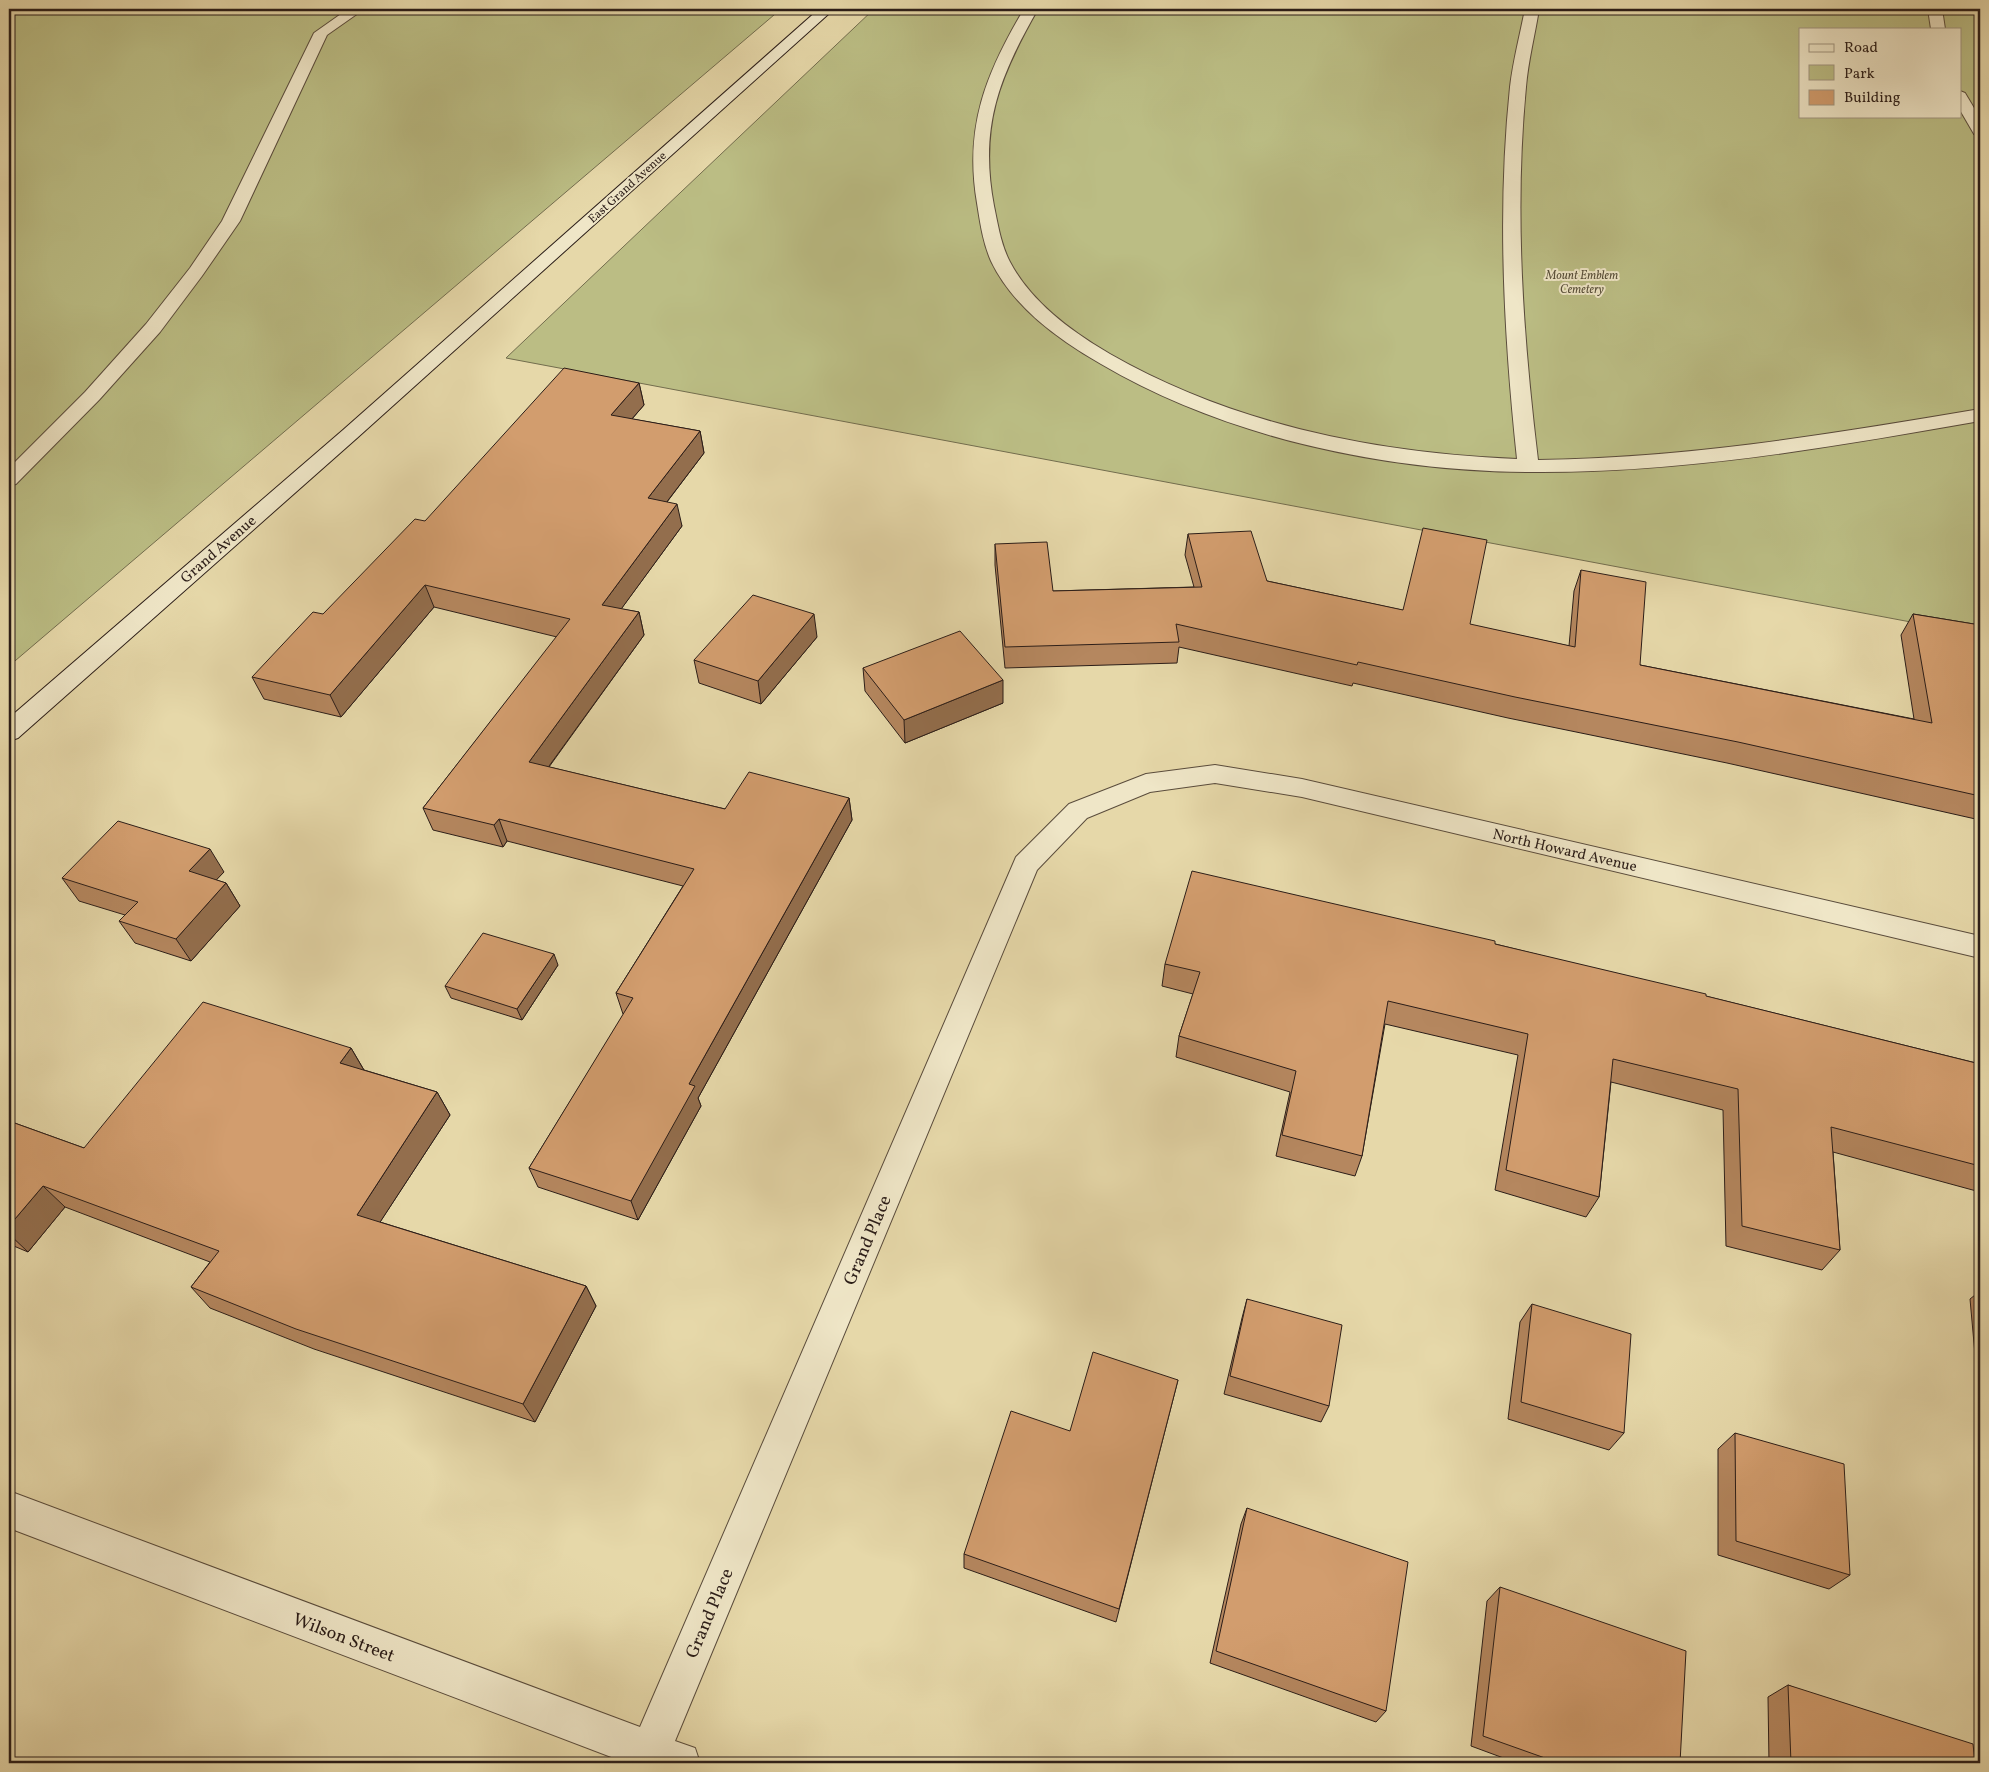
<svg xmlns="http://www.w3.org/2000/svg" width="1989" height="1772" viewBox="0 0 1989 1772" font-family="Vollkorn,serif">
<style>
.green{fill:#bbbd84;stroke:#736d4e;fill-rule:evenodd}
.lines{fill:none;stroke-linecap:round;stroke-linejoin:round}
.lane-casing{stroke:#5a4c3c;stroke-width:2}
.street-casing{stroke:#5a4c3c;stroke-width:2}
.secondary-casing{stroke:#2b1d18;stroke-width:2}
.lane{fill:#efe6c7;fill-rule:evenodd}
.street{fill:#efe6c7;fill-rule:evenodd}
.secondary{fill:#efe6c7;fill-rule:evenodd}
.wall{fill:#b5875f;stroke:#2b1d18}
.shaded-wall{fill:#936e4d;stroke:#2b1d18}
.building{fill:#d29d6e;stroke:#2b1d18}
.labels{text-anchor:middle;stroke-width:4;stroke-linejoin:round;paint-order:stroke}
.far-street-label{font-size:12px;fill:#2b1d18;stroke:#efe6c7}
.far-park-label{font-size:12px;font-style:italic;fill:#564d38;stroke:#efe6c7}
.street-label{font-size:15px;fill:#2b1d18;stroke:#efe6c7}
.near-street-label{font-size:18px;fill:#2b1d18;stroke:#efe6c7}
</style>
<rect width="100%" height="100%" fill="#e6d8a9"/>
<filter id="stains"><feTurbulence type="fractalNoise" baseFrequency=".004" numOctaves="4"/><feColorMatrix values="0 0 0 0 .2 0 0 0 0 .09 0 0 0 0 .02 0 0 0 .5 -.17"/></filter>
<radialGradient id="worn" r=".72"><stop offset=".6" stop-color="#630" stop-opacity="0"/><stop offset="1" stop-color="#630" stop-opacity=".3"/></radialGradient>
<g class="green">
<polygon points="9,9 781,9 9,666"/>
<path d="M874 9H1980V635L506 358ZM1800 29H1960V116H1800Z"/>
</g>
<g class="lines">
<defs>
<g id="lane">
<polygon points="348,9 364,9 327,35 240,221 202,276 160,332 99,400 16,484 9,486 9,468 85,392 146,324 190,268 222,221 314,33"/>
<path d="M1024 9H1038C999 77 979 127 994 206 998 225 1001 245 1010 262 1031 302 1072 332 1110 354 1234 425 1375 453 1517 459 1504 336 1497 211 1510 87 1513 61 1520 35 1525 9H1539C1535 35 1528 61 1526 87 1514 212 1523 336 1538 460 1687 458 1833 434 1980 409V421C1832 447 1684 473 1533 472 1387 472 1227 438 1101 364 1058 339 1013 307 991 261 983 243 980 222 977 203 964 127 986 73 1024 9Z"/>
<polygon points="1928,9 1942,9 1945,29 1931,29"/>
<polygon points="1960,91 1965,93 1980,118 1980,136 1974,134 1960,110"/>
</g>
<polygon id="street" points="1215,765 1302,779 1980,936 1980,958 1302,797 1215,783 1150,792 1087,818 1037,870 675,1741 695,1748 700,1763 627,1763 9,1528 9,1491 640,1727 1016,857 1069,804 1146,774"/>
<polygon id="secondary" points="819,9 834,9 357,438 18,738 9,741 9,718 343,430"/>
</defs>
<use href="#lane" class="lane-casing"/>
<use href="#street" class="street-casing"/>
<use href="#secondary" class="secondary-casing"/>
<use href="#lane" class="lane"/>
<use href="#street" class="street"/>
<use href="#secondary" class="secondary"/>
</g>
<g class="wall">
<polygon points="639,383 644,405 632,419 700,431 704,453 667,502 682,526 621,609 639,612 644,635 549,767 725,809 849,798 852,820 698,1098 701,1106 638,1220 538,1187 529,1168 624,1014 623,1014 616,993 683,886 507,841 503,847 433,830 423,808 557,637 434,607 341,717 264,699 252,677 323,614 425,521"/>
<polygon points="1188,534 1267,581 1569,646 1574,591 1581,570 1640,665 1914,719 1901,635 1913,614 1980,625 1980,820 1727,763 1508,718 1353,683 1352,686 1179,647 1177,663 1005,668 995,565 995,544 1053,591 1194,587 1185,555"/>
<polygon points="817,637 761,704 699,683 694,660"/>
<polygon points="863,668 1003,703 905,743 865,691"/>
<polygon points="224,872 216,880 226,883 240,906 191,961 135,943 119,921 125,915 79,901 62,878"/>
<polygon points="1495,944 1980,1064 1980,1192 1833,1152 1840,1250 1822,1270 1726,1246 1723,1110 1611,1082 1599,1197 1586,1217 1495,1190 1518,1055 1385,1024 1362,1156 1355,1176 1276,1156 1290,1092 1176,1057 1179,1036 1193,994 1162,986 1165,964"/>
<polygon points="558,965 522,1020 451,998 445,986"/>
<polygon points="351,1048 364,1070 437,1092 450,1115 380,1222 586,1286 596,1306 535,1422 314,1349 210,1308 191,1287 210,1262 65,1207 28,1252 9,1244 9,1121 84,1148"/>
<polygon points="1980,1291 1980,1399 1979,1399 1970,1299"/>
<polygon points="1247,1299 1329,1406 1321,1422 1224,1394 1242,1318"/>
<polygon points="1532,1304 1624,1433 1609,1450 1508,1419 1520,1322"/>
<polygon points="1178,1380 1116,1622 964,1568 964,1554 1070,1431"/>
<polygon points="1735,1433 1850,1575 1829,1589 1718,1555 1718,1449"/>
<polygon points="1247,1508 1386,1711 1376,1722 1210,1663 1241,1524"/>
<polygon points="1500,1587 1680,1763 1517,1763 1471,1746 1487,1601"/>
<polygon points="1788,1685 1975,1763 1769,1763 1768,1697"/>
</g>
<g class="shaded-wall">
<polygon points="639,383 644,405 616,437 611,415"/>
<polygon points="700,431 704,453 653,520 648,498"/>
<polygon points="677,504 682,526 608,627 602,605"/>
<polygon points="425,585 434,607 341,717 330,695"/>
<polygon points="639,612 644,635 536,784 529,762"/>
<polygon points="814,614 817,637 761,704 758,681"/>
<polygon points="1003,680 1003,703 905,743 904,720"/>
<polygon points="849,798 852,820 698,1098 701,1106 638,1220 631,1201 689,1084"/>
<polygon points="499,819 507,841 503,847 494,825"/>
<polygon points="210,849 224,872 203,894 189,871"/>
<polygon points="226,883 240,906 191,961 176,939"/>
<polygon points="554,954 558,965 522,1020 517,1009"/>
<polygon points="351,1048 365,1072 340,1063"/>
<polygon points="437,1092 450,1115 371,1236 357,1215"/>
<polygon points="43,1186 65,1207 28,1252 9,1234 9,1226"/>
<polygon points="586,1286 596,1306 535,1422 523,1404"/>
</g>
<g class="building">
<polygon points="564,368 639,383 611,415 700,431 648,498 677,504 602,605 639,612 529,762 725,809 749,772 849,798 689,1084 695,1086 631,1201 529,1168 633,998 616,993 694,869 499,819 494,825 423,808 570,619 425,585 330,695 252,677 313,612 323,614 415,519 425,521"/>
<polygon points="1423,528 1487,540 1470,624 1575,647 1581,570 1646,582 1640,665 1932,723 1913,614 1980,625 1980,796 1738,742 1515,697 1358,662 1357,665 1176,624 1179,642 1005,647 995,544 1047,542 1053,591 1202,587 1188,534 1251,531 1267,581 1403,610"/>
<polygon points="753,595 814,614 758,681 694,660"/>
<polygon points="960,631 1003,680 904,720 863,668"/>
<polygon points="118,821 210,849 189,871 226,883 176,939 119,921 138,902 62,878"/>
<polygon points="1192,871 1495,941 1495,944 1706,994 1706,996 1980,1064 1980,1166 1831,1127 1840,1250 1742,1226 1738,1089 1613,1059 1599,1197 1506,1170 1528,1034 1388,1001 1362,1156 1282,1135 1296,1071 1179,1036 1200,972 1165,964"/>
<polygon points="483,933 554,954 517,1009 445,986"/>
<polygon points="203,1002 351,1048 340,1063 437,1092 357,1215 586,1286 523,1404 296,1329 191,1287 219,1251 43,1186 9,1226 9,1121 84,1148"/>
<polygon points="1247,1299 1342,1325 1329,1406 1230,1376"/>
<polygon points="1532,1304 1631,1334 1624,1433 1521,1402"/>
<polygon points="1093,1352 1178,1380 1119,1609 964,1554 1011,1411 1070,1431"/>
<polygon points="1735,1433 1844,1464 1850,1575 1736,1541"/>
<polygon points="1247,1508 1408,1562 1386,1711 1216,1651"/>
<polygon points="1500,1587 1686,1651 1680,1763 1559,1763 1483,1736"/>
<polygon points="1788,1685 1973,1744 1975,1763 1791,1763"/>
</g>
<g class="labels">
<g class="far-street-label">
<text transform="translate(627 187) rotate(-42)" y="4">East Grand Avenue</text>
</g>
<g class="far-park-label">
<text x="1582" y="279">Mount Emblem<tspan x="1582" dy="14">Cemetery</tspan></text>
</g>
<g class="street-label">
<text transform="translate(218 549) rotate(-41)" y="5">Grand Avenue</text>
<text transform="translate(1565 850) rotate(13)" y="5">North Howard Avenue</text>
</g>
<g class="near-street-label">
<text transform="translate(867 1240) rotate(-67)" y="6">Grand Place</text>
<text transform="translate(709 1613) rotate(-67)" y="6">Grand Place</text>
<text transform="translate(344 1637) rotate(21)" y="6">Wilson Street</text>
</g>
</g>
<rect width="1989" height="1772" fill="none" stroke="#e6d8a9" stroke-width="30"/>
<rect x="10" y="10" width="1969" height="1752" fill="none" stroke="#2b1d18" stroke-width="2.5"/>
<rect x="15" y="15" width="1959" height="1742" fill="none" stroke="#2b1d18"/>
<rect x="1799" y="28" width="162" height="90" fill="#efe6c7" stroke="#a19681"/>
<rect x="1809" y="44" width="25" height="8" fill="#efe6c7" stroke="#a19681"/>
<text x="1844" y="52" font-size="15" fill="#2b1d18">Road</text>
<rect x="1809" y="65" width="25" height="15" fill="#bbbd84" stroke="#a19681"/>
<text x="1844" y="78" font-size="15" fill="#2b1d18">Park</text>
<rect x="1809" y="90" width="25" height="15" fill="#d29d6e" stroke="#a19681"/>
<text x="1844" y="102" font-size="15" fill="#2b1d18">Building</text>
<rect width="100%" height="100%" filter="url(#stains)"/>
<rect width="100%" height="100%" fill="url(#worn)"/>
</svg>
